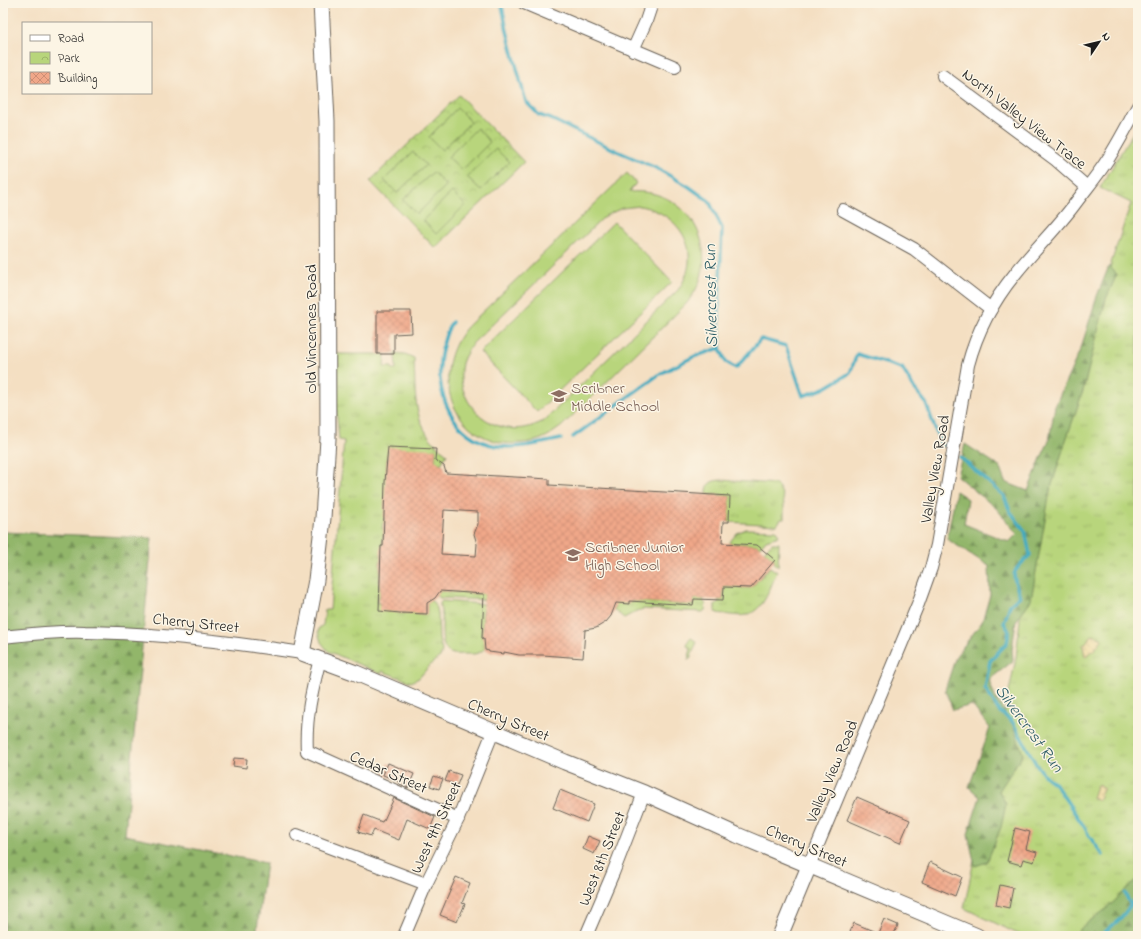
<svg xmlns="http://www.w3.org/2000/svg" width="1141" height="939" viewBox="0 0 1141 939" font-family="'Indie Flower',sans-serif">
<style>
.grass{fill:url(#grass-tufts);stroke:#6a784c}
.forest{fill:url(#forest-firs);stroke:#576944}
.sand{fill:url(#sand-dots);stroke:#857b5d}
.park{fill:url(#park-crowns);stroke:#6a784c}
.garden{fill:#b8d57b;stroke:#6a784c;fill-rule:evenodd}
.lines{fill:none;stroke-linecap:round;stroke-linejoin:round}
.stream{stroke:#40aac0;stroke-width:3.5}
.building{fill:url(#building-cross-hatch);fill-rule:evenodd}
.minor-casing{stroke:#686056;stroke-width:14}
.tertiary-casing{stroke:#686056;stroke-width:17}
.minor{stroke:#fff;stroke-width:12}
.tertiary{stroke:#fff;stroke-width:15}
.labels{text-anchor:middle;stroke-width:3;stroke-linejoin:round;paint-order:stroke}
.street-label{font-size:16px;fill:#1c1c1c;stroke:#fcf5e5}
.education-label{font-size:16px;fill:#785e54;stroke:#fcf5e5;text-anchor:start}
.water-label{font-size:17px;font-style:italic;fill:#2c5c66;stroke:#fcf5e5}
</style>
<defs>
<pattern id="grass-tufts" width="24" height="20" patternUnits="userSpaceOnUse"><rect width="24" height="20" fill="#b8d57b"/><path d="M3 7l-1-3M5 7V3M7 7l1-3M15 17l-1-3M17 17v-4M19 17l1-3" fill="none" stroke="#9eb66a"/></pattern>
<pattern id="forest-firs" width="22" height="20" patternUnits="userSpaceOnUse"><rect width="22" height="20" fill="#92b66b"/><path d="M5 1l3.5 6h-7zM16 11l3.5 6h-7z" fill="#769357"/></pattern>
<pattern id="sand-dots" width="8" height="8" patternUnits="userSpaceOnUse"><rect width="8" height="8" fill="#eeda9e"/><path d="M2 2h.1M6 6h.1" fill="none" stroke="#ccba88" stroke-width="1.8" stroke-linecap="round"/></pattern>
<pattern id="park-crowns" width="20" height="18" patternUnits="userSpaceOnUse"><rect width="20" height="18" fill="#b8d57b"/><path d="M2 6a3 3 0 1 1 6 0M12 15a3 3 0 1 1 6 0" fill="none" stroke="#9eb66a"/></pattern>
<pattern id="building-cross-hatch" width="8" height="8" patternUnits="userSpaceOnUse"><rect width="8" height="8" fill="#f0a789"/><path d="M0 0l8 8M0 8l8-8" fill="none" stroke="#cd8f76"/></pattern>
</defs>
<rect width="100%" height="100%" fill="#fcf5e5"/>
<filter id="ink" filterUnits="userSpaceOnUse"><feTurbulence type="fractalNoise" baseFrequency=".025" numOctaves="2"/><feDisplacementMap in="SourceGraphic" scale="8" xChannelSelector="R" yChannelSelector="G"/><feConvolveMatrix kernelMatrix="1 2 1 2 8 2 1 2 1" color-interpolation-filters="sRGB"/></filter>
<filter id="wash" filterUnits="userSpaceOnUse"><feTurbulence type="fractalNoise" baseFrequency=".012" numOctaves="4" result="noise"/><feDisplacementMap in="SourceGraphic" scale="16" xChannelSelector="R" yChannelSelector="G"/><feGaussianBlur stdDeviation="0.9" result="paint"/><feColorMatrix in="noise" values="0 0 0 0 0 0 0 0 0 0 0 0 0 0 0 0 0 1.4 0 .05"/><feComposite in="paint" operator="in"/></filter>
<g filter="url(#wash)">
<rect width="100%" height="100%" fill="#f4dfc2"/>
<g class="grass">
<polygon points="1138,124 1138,910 1109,936 1022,936 964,908 1016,658 1032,502 1131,203 1100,188"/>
<path d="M395 353 405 354 414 358C416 398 411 428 447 454L441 464 435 461 436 449 387 454 384 523H383L382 529H384L380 564V580H379L380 597 378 598V603L400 613H415L416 614 427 613V601H432L436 606 438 613 439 638 442 651 440 657 430 665 419 678 411 682 382 671 381 674 328 651 321 642 318 632 319 628 323 625 325 610H330L344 441 339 440 335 396V354H385L384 367H392V369H396Z"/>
<path d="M721 480 776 484C785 494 784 506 784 519H781L777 525 729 522 730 496 707 494C707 483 710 481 721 480Z"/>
<polygon points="746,529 776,530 779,536 766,540 760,547 757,545 729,543 737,533"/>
<polygon points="772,543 779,543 778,567 774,562 775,560 764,551"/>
<path d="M770 567 777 572C770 587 765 610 746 615 737 617 726 614 717 613L715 610V605L719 602 718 600H723L724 587 751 588Z"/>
<polygon points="439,591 489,594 487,600 440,598 437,596"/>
<polygon points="694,599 705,599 703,601 706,604 705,610 703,612 644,609 637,611 624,618 614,610 615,606 603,602 629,601 693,605"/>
<path d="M442 601 483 604 482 638 484 639 485 648C479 655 474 654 465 654 461 654 454 655 450 653 439 648 443 624 442 615 441 611 440 607 440 603Z"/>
<polygon points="691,638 697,642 690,659 688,660 691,649 687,646 689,639"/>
</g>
<g class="forest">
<polygon points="1109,266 1117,274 1106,299 1083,391 1065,443 1050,491 1031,600 1016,621 1012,650 1013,661 989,680 995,697 1013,725 1023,754 999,791 1006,804 1001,827 987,862 975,866 968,834 980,797 969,787 990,728 972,705 953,710 945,690 956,656 982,622 990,595 989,566 947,539 956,491 968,499 964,524 1009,542 1017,534 997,509 957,476 965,444 999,466 1005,482 1028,491 1041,458 1049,441 1055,406 1081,348 1097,296"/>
<polygon points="3,532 152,538 125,835 266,863 256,936 3,936"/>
<path d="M1138 879 1137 930 1127 936H1075C1082 924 1095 918 1106 909 1117 900 1126 888 1138 879Z"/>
</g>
<g class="sand">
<polygon points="1092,635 1101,638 1102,640 1093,651 1085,657 1083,646"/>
<polygon points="1099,784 1101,787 1104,788 1098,800 1092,798 1096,786"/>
</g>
<polygon class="park" points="459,95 524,162 435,248 370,181"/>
<g class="garden">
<polygon points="457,108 471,122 442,150 429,137"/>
<polygon points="477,128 490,142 462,170 448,157"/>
<polygon points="496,149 509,162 481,190 467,177"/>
<polygon points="413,152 426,165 397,193 384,180"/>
<polygon points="433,172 446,186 417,214 403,200"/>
<path d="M627 173 636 183 629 192C692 186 727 257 686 304L562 426C555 431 549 436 541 439 530 443 517 444 505 443 447 434 431 369 467 327ZM640 206C682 214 704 254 678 290L544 421C537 424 531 427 524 428 487 434 454 400 462 363 464 356 469 350 472 344L605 216 622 208Z"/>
<polygon points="452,192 465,205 436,234 423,220"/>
<polygon points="614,222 672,282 537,412 480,352"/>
</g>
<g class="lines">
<g class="stream">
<polyline points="502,6 507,31 526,102 539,115 551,119 617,151 656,168 688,186 709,201 722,228 719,307 720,348 726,362 736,368 761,339 786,346 803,396 825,388 850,373 857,354 902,368 914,388 926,403 940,443 946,446"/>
<path d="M452 322C447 329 445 338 443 345 433 383 446 431 488 444 512 451 537 444 561 439"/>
<polyline points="573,437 658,375 693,357 720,348"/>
<path d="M960 457 1004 496 1010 511 1025 531 1030 555C1011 573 1011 571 1020 596L1010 605 1004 623 1009 631 1007 643 990 661 985 688 999 711 1012 721 1036 764 1046 777 1055 784 1085 828 1089 836 1103 855"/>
<polyline points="1125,893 1131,906"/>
<polyline points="1100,936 1120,919 1138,896"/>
</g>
</g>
<g id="blocks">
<g class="building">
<polygon points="377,311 411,311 412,333 394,334 394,354 377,354"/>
<path d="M388 447 436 449 435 460 444 466 446 473 549 479V485L730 496 729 522H723L722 543 757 545 775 560 751 588 724 587 723 600 694 599 693 605 629 601V604L616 603 611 616 606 622 596 628 585 630 583 658 543 655H519L504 652V654L489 652V651L485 650 484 639 482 638 484 594 440 591 435 598 427 603V614L400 613 379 611 381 546H383L385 482ZM444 510 478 512V524L474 534 477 544 476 556 441 554Z"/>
<polygon points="234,758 247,759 246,768 233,766"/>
<polygon points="388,763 414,774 408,788 400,784 400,783 398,782 398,781 383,775"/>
<polygon points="449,771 461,775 457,785 445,781"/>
<polygon points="434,776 443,779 439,789 430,786"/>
<polygon points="560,790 594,804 587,822 553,808"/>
<polygon points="857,797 910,820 900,843 847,820"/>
<polygon points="394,798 435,817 430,829 407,819 399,840 374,830 371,836 358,832 364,815 382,822 383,820 384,820"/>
<polygon points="1015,828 1030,832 1026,849 1037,852 1034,862 1023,859 1021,865 1007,861"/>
<polygon points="588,836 600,841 594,854 583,849"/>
<polygon points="930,862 962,877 955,896 922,882"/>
<polygon points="456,877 470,883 462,903 465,904 457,922 440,915"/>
<polygon points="1000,885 1013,888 1009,908 996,905"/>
<polygon points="884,919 898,925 893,936 859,936 850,932 854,923 878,933"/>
</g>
</g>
</g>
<g filter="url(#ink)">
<use href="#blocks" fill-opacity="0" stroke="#686056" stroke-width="1"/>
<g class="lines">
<defs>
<g id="minor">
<polyline points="524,3 675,67"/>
<polyline points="633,50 646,21 652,3"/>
<polyline points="943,76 1056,160 1087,187"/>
<polyline points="843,210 914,249 991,309"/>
<path d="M3 637C30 634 58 631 85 632 157 633 231 642 302 653"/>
<path d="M320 659C312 690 305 719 307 751L458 819"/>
<polyline points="297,835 426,884"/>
<path d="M809 866 918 604 931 568 937 545 968 365C977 331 993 301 1015 274 1034 250 1056 229 1074 205 1085 190 1098 175 1108 159 1119 142 1128 124 1138 106"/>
<polyline points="404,936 426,884 458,819 493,732"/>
<polyline points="586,936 613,873 644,793"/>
</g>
<g id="tertiary">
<polyline points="321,3 327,121 328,439 323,518 316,580 302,653 356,673 565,762 644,793 737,835 977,936"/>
<polyline points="780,936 809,866"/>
</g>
</defs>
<use href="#minor" class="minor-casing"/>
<use href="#tertiary" class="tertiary-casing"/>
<use href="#minor" class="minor"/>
<use href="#tertiary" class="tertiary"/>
</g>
</g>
<defs>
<symbol id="school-bare" viewBox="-9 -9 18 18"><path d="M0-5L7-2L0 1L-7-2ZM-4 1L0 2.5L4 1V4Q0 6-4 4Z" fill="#8d6e63" stroke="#fcf5e5" stroke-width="2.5" paint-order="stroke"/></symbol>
</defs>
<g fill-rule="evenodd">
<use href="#school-bare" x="548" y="385" width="22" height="22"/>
<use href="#school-bare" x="562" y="544" width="22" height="22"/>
</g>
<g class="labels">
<g class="street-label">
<text transform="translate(1025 118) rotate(38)" y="6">North Valley View Trace</text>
<text transform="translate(310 329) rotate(-90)" y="6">Old Vincennes Road</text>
<text transform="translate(934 469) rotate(-80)" y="6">Valley View Road</text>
<text transform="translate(196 622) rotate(6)" y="6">Cherry Street</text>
<text transform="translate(509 719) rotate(23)" y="6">Cherry Street</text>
<text transform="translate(389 771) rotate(24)" y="6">Cedar Street</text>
<text transform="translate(831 771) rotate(-67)" y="6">Valley View Road</text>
<text transform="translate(435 827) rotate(-65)" y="6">West 9th Street</text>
<text transform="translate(807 845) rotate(23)" y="6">Cherry Street</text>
<text transform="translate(601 858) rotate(-68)" y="6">West 8th Street</text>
</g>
<g class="education-label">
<text x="571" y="393">Scribner<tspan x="571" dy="18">Middle School</tspan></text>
<text x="585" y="552">Scribner Junior<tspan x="585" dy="18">High School</tspan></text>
</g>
<g class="water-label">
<text transform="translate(710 296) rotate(-91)" y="6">Silvercrest Run</text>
<text transform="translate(1030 728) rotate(54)" y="6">Silvercrest Run</text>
</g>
</g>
<rect width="1141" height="939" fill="none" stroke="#fcf5e5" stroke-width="16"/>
<rect x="22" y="22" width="130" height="72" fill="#fcf5e5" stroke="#a29e95"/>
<rect x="30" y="35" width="20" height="6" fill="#ffffff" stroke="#a29e95"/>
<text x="58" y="42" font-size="12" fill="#1c1c1c">Road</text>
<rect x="30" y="52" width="20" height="12" fill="url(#park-crowns)" stroke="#a29e95"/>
<text x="58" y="62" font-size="12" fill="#1c1c1c">Park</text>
<rect x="30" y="72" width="20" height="12" fill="url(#building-cross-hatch)" stroke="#a29e95"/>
<text x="58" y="82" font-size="12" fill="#1c1c1c">Building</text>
<g transform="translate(1099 42) rotate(55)" stroke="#fcf5e5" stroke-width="3" paint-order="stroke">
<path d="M0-3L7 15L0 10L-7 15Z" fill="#1c1c1c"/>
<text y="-6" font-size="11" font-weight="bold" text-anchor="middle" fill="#1c1c1c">N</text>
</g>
</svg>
